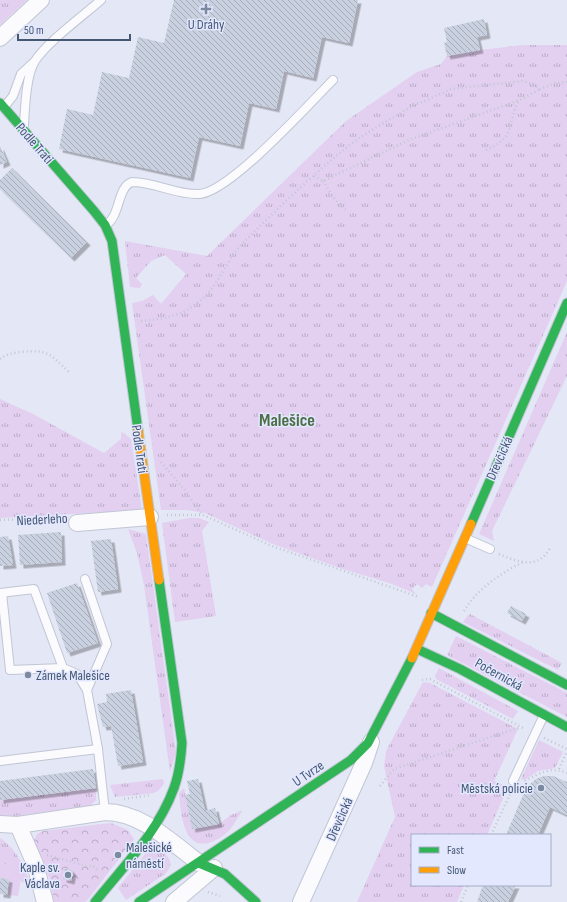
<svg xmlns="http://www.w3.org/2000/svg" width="567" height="902" viewBox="0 0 567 902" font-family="'Sofia Sans Condensed',sans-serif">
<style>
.grass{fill:url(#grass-tufts)}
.park{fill:url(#park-crowns)}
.garden{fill:#e3cff0}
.building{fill:url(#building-back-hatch);filter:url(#shadow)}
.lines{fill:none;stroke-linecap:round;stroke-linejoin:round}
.lane-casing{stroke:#c0c6d4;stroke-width:10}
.street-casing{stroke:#c0c6d4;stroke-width:18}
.fast-casing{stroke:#bec4d4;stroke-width:11}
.slow-casing{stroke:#bec4d4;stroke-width:11}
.path{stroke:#c1c8d2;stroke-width:2.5;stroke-dasharray:1 3;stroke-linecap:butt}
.lane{stroke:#fbfbfe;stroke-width:8}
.street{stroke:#fbfbfe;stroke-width:16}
.fast{stroke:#30b455;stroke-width:9}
.slow{stroke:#ff9f0a;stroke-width:9}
.poi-dot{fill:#7c8aa0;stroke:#e4e8ff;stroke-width:1.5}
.labels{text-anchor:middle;stroke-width:3;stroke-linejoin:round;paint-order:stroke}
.poi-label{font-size:14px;fill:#445873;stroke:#e4e8ff;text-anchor:start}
.street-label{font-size:14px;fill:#445873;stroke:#e4e8ff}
.district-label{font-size:18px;font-weight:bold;fill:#4c6f48;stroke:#e4e8ff}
</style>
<defs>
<pattern id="grass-tufts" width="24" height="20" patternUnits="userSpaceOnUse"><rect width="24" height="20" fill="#e3cff0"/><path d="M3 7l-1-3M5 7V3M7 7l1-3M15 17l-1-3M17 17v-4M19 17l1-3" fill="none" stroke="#baabc7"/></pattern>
<pattern id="park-crowns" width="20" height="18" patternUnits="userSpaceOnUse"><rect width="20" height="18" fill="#e3cff0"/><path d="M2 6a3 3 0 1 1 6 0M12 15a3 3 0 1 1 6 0" fill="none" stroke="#baabc7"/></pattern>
<pattern id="building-back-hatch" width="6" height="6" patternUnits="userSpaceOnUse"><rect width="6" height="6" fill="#c9d1e0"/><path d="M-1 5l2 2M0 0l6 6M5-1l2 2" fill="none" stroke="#a5acba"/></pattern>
<filter id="shadow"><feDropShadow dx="3.5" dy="3.5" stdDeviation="0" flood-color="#0004"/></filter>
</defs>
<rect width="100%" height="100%" fill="#e4e7f5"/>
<g class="grass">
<polygon points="0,0 27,0 0,25"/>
<polygon points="522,45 567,45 567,281 432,587 426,584 422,588 417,584 412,589 416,594 392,584 340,568 273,544 205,513 187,510 161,510 132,303 142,301 153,295 161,304 186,274 165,255 151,261 136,278 142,284 140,288 130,287 125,241 207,256 346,121 417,72 441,64 447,56 480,50"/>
<polygon points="567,332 567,376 492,531 494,541 479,534"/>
<polygon points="0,399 33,414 104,453 121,439 121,432 124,433 131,439 142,510 0,518"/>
<polygon points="189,518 199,518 209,522 202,531 216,616 175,622 162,523"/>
<polygon points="128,529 146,534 176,752 170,772 144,585 137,553"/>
<polygon points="470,614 562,663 558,670 463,622 468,615"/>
<polygon points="456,636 567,693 567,717 447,655"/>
<polygon points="439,668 518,711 513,719 436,679 435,676"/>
<polygon points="423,682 430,683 518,729 494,781 508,787 487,835 412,835 412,885 464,885 457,902 357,902 395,817 384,766 386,751"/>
<polygon points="539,740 563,752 555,768 538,771 525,780 521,779"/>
<polygon points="163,779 164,784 159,790 154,793 115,797 110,785"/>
<polygon points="96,788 96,800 90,806 8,817 0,816 0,800"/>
<path d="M184 788 192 829 219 824 231 815 243 810C237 818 232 830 224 835 186 862 181 820 179 793Z"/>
<path d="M0 838C17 850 23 864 30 883L21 882 22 867 0 863Z"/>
<path d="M153 844C163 852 179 861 165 874L126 900 118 888Z"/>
</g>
<polygon class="park" points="111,823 128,830 134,839 86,902 54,902 50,880 34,840 37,834 43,831"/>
<polygon class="garden" points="0,863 23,867 18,896 7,895 9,879 0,878"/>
<g class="building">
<polygon points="174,0 358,0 349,43 322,37 313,78 284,71 276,109 249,103 240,146 199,137 190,178 59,149 67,109 93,115 102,72 129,78 138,37 164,43"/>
<polygon points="484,19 487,35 477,37 480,50 447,56 444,43 447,42 444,28"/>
<polygon points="0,146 7,162 0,165"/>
<polygon points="12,168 87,242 71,258 0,189 0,180"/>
<polygon points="61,532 62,562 20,565 18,535"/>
<polygon points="8,536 13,565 0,566 0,537"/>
<polygon points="111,539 118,589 98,592 91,541"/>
<polygon points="77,583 98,643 67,653 47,593"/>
<polygon points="511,606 526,614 522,621 507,613"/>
<polygon points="131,690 143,762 118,766 111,726 103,727 97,704 107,702 106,694"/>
<polygon points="93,769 96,788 0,800 0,781"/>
<polygon points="544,776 553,776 567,782 567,815 550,807 538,835 506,835 526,788 536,779"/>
<polygon points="198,779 205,811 215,808 219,824 192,829 185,795 190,794 187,781"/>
<polygon points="69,868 73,872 71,881 63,879 65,869"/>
<polygon points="0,878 9,879 7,895 0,894"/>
<polygon points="483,885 516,885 508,902 477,902"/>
</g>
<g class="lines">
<defs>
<g id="lane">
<polyline points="4,107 13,96 21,74 33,63"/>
<path d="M24 125C25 108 26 75 35 61 46 43 84 15 101 0"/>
<path d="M106 225C121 215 117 187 132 182 155 182 176 195 199 194 229 193 309 104 333 80"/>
<polyline points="465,538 490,549"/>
<polyline points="85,579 107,644 87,690 98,749 105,812"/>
<polyline points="0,593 34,589 63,668 77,674 87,690"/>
<polyline points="2,593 10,670 63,668"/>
<polyline points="0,761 98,749"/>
<polyline points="513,781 544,715"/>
</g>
<g id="street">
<polyline points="0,38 41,0"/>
<polyline points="77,523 150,517"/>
<polyline points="0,824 18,825 35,864 45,902"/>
<path d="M18 825 105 812C141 812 171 842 199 863"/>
<polyline points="174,902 214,868"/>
<polyline points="301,902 364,763 371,742"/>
</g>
<g id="fast">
<polyline points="0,103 94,211 105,225 112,241 138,430"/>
<polyline points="471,524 567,303"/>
<polyline points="431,613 567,685"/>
<polyline points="417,649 460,669 567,727"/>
<polyline points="199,863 225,874 256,902"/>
<path d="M95 902C123 867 158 832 174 788 179 774 181 759 182 743L159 580"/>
<polyline points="139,902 351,760 368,743 412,658"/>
</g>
<g id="slow">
<polyline points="138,430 159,580"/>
<polyline points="412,658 471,524"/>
</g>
</defs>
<use href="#lane" class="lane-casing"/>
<use href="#street" class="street-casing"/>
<use href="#fast" class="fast-casing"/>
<use href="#slow" class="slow-casing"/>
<g class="path">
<path d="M486 150C517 137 506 125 519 100"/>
<polyline points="314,176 323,181 409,140 520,100 540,89"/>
<polyline points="323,181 336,201 346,210"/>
<path d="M141 321C164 319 182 316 200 301 219 286 226 260 243 243 276 210 310 177 346 148 367 131 392 119 415 104L423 102 451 89 522 81 533 84 540 89 555 83 567 82"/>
<path d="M0 359C6 354 13 353 21 352 48 349 50 354 69 372"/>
<polyline points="161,462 184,489 202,515"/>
<polyline points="167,515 203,515 272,546 419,597"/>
<polyline points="0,520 64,518"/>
<path d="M499 554C518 562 538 570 550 548"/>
<path d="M464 611C477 589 501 573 523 562"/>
<polyline points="422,680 430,679 525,729"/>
<polyline points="544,738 567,749"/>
<polyline points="559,769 567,751"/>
<path d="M525 781C539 773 552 766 567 773"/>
<polyline points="380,786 394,769 521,727"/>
<polyline points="124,799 151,795"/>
<polyline points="491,835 511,792"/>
<polyline points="47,855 87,866 93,866 97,870"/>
<polyline points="208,892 220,896"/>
<polyline points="461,902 468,885"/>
</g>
<use href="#lane" class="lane"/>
<use href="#street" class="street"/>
<use href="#fast" class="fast"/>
<use href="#slow" class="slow"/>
</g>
<g class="poi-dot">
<path d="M204 3h4v4h4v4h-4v4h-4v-4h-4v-4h4z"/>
<circle cx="28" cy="675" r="4"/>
<circle cx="541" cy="788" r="4"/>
<circle cx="118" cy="855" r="4"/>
<circle cx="68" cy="875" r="4"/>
</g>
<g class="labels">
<g class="poi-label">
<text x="206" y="29" text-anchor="middle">U Dráhy</text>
<text x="36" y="680">Zámek Malešice</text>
<text x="533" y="793" text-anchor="end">Městská policie</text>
<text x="126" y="852">Malešické<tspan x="126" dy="16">náměstí</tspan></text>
<text x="60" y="872" text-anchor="end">Kaple sv.<tspan x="60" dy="16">Václava</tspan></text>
</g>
<g class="street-label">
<text transform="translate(35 143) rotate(49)" y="5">Podle Trati</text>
<text transform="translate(140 449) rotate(82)" y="5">Podle Trati</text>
<text transform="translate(499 458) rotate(-66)" y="5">Dřevčická</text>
<text transform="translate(42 519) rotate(-3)" y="5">Niederleho</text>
<text transform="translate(499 674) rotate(29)" y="5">Počernická</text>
<text transform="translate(308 773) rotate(-34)" y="5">U Tvrze</text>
<text transform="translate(339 819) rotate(-66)" y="5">Dřevčická</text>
</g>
<g class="district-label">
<text x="287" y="426">Malešice</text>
</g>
</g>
<rect x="411" y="834" width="140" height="52" fill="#e4e8ff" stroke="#a4aec7"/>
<rect x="419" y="847" width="20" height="6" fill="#30b455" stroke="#a4aec7"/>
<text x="447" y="854" font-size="12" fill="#445873">Fast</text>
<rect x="419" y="867" width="20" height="6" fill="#ff9f0a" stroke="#a4aec7"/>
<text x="447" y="874" font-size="12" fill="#445873">Slow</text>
<path d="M18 34v6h112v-6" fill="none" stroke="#445873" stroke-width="2"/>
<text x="24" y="34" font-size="12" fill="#445873" stroke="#e4e8ff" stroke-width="3" paint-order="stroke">50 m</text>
</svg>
